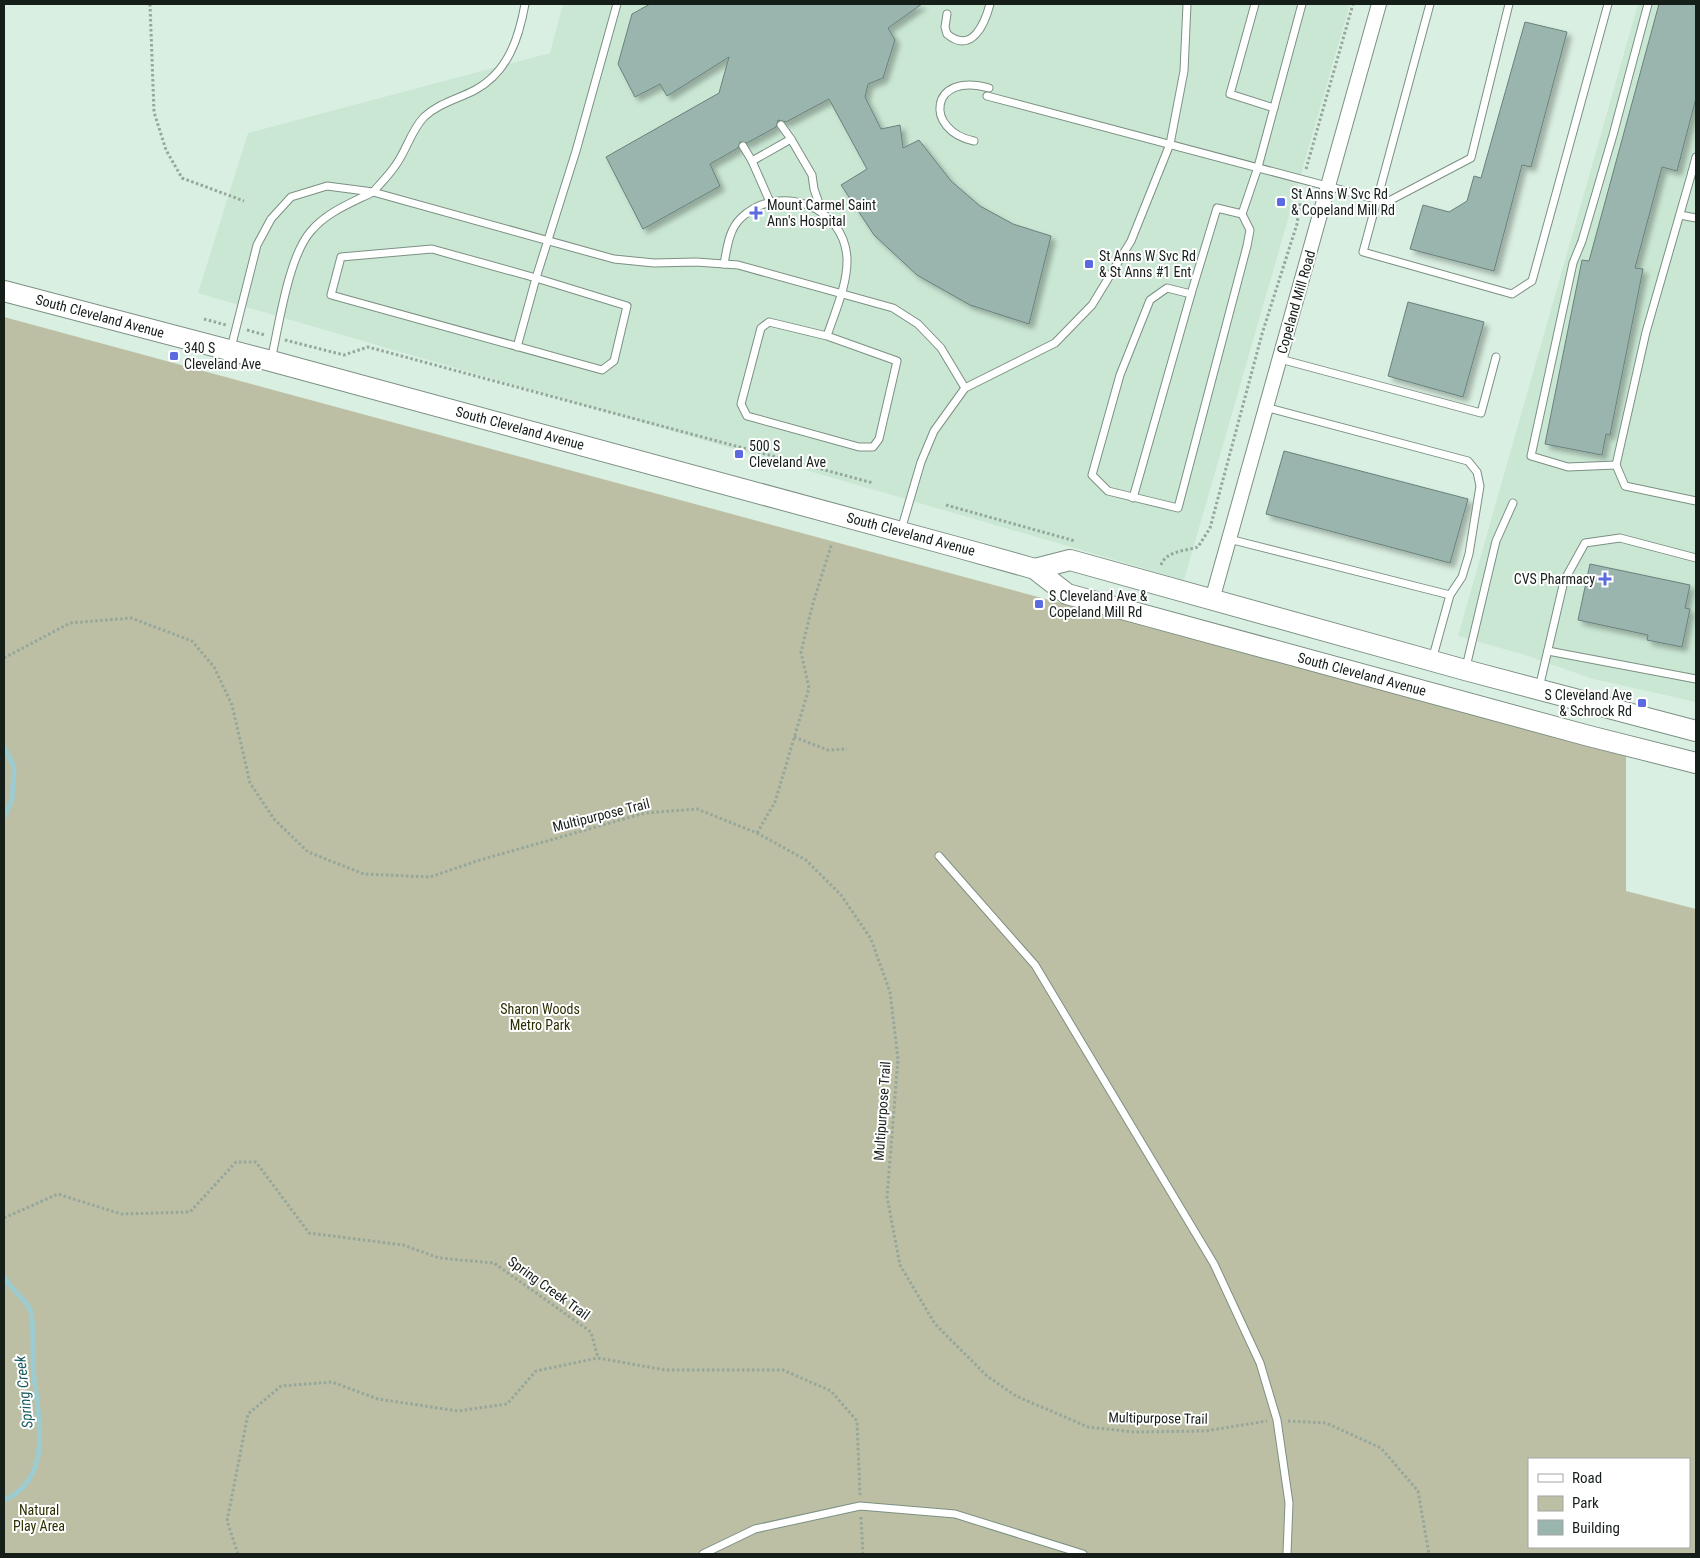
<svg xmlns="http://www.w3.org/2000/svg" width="1700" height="1558" viewBox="0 0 1700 1558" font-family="'Roboto Condensed',sans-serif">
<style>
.built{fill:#cae7d4}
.green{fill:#bdbfa4;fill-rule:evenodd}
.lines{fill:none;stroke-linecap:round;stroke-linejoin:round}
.stream{stroke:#9ccbd0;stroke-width:5}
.building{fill:#9ab4ae;stroke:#68817c;filter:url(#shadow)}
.service-casing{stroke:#7c9083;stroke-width:9}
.minor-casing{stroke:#7c9083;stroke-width:16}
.secondary-casing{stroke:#7c9083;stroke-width:22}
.path{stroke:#95a69b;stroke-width:3;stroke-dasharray:2.5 2.5;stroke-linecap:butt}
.service{stroke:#fff;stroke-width:7}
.minor{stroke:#fff;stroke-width:14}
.secondary{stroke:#fff;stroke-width:20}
.poi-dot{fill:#5b6ae1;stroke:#fff;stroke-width:2}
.labels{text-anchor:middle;stroke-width:4;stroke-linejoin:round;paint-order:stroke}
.poi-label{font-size:14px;fill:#161e19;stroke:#fff;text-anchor:start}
.street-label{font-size:14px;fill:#161e19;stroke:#fff}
.park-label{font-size:14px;fill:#2d2e00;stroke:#fff}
.water-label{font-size:15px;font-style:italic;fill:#195a60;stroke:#fff}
</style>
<defs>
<filter id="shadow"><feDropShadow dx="4.5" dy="4.5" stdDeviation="2.5" flood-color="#0004"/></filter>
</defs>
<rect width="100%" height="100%" fill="#d9efe1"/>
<g class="built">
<polygon points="563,4 1350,4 1184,580 198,293 248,133 550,53"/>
<polygon points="1638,4 1696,4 1696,702 1593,679 1525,655 1458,636"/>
</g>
<path class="green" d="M4 317 1626 756V891L1696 909V1554H4ZM1529 1459H1689V1547H1529Z"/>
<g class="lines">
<g class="stream">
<polyline points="4,746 14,767 12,800 4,817"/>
<path d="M4 1276C9 1289 24 1297 30 1309 34 1318 33 1354 33 1366 36 1409 57 1478 4 1500"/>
</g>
</g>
<g class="building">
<polygon points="650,4 922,4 888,28 895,40 883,78 868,84 865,97 881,129 900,125 903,148 919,140 951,181 980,206 1013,224 1051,236 1029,324 970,305 917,275 874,235 841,185 867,169 829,99 786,122 778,120 776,127 747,143 740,142 738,148 710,164 720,186 643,229 606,157 719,93 729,57 667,96 660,84 635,97 618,64 632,14"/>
<polygon points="1659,4 1696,4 1696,98 1677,171 1662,167 1635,268 1643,269 1610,435 1606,434 1602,455 1545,444 1582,260 1589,261"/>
<polygon points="1525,22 1567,32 1531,167 1522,165 1494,271 1410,249 1423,205 1449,212 1467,201 1474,176 1481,178"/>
<polygon points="1408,302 1484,322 1463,397 1388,376"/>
<polygon points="1284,451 1468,499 1450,563 1266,514"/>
<polygon points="1590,564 1690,585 1685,608 1690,609 1682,647 1647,640 1648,635 1578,620"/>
</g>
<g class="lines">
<defs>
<g id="service">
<path d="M525 4C519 38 508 72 475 90 458 99 439 103 424 117 410 132 407 150 395 166 389 175 380 184 373 192L614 259 654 263 696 262 738 265 893 308 918 324 941 348 965 388"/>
<polyline points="1255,4 1230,94 1274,108"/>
<polyline points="1430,4 1363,252 1512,294 1532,281 1608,4"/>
<path d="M947 14 945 27 947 34C972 55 985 23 990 4"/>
<polyline points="987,96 1387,202 1471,158 1509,4"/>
<polyline points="781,125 791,139"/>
<path d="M974 141C924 131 929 71 989 88"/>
<polyline points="743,146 752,161"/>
<polyline points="1696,171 1692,172 1646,332 1616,465 1625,486 1696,501"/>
<polyline points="1692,172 1696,157"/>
<polyline points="770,202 752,161 791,139 812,175 814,189 823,215"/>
<polyline points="1242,214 1250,230 1247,246 1178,508 1108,491 1092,475 1120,375 1150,300 1167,288 1191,294 1217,208 1242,214 1258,167 1302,4"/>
<polyline points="1680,215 1696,218"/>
<path d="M724 264C727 248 729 229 741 218 779 182 844 206 847 258 848 283 835 312 827 336L897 361 879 439 873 447H859L747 416 741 404 761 328 769 322 827 336"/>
<path d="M517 347 536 278 627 306 614 361 602 370C512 345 422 320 331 295L341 257 432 249 536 278 576 151 617 4"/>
<path d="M231 348 257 245 271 219 291 197 327 186 373 192C351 203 327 212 311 231 288 257 279 326 271 360"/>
<polyline points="1280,359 1481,413 1496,357"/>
<polyline points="1265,407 1468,461 1477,472 1480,486 1469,554 1462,577 1450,595 1432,660"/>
<polyline points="1616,465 1568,467 1531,456 1573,263 1582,241 1613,135 1648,4"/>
<polyline points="1133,498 1191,294"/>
<polyline points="901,530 921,462 934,431 965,388 1055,343 1092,305 1131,241 1170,144 1184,71 1187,4"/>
<polyline points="1229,539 1450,595"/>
<polyline points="1548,651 1696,679"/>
<polyline points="1466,667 1496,541 1513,503"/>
<polyline points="1539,688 1564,581 1585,543 1620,538 1696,558"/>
<polyline points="939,856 1035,965 1214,1264 1260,1363 1277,1420 1289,1503 1287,1554"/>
<polyline points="703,1554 755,1529 860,1506 955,1514 1083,1554"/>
</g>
<polyline id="minor" points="1212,600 1379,4"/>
<g id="secondary">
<polyline points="4,291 271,361 960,548 1035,569 1067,594 1589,736 1696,763"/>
<polyline points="1035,569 1070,560 1465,670 1696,731"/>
</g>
</defs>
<use href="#service" class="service-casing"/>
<use href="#minor" class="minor-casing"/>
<use href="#secondary" class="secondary-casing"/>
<g class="path">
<polyline points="150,4 154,112 166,150 182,178 244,201"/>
<polyline points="1306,169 1353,4"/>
<polyline points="204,319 226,325"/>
<polyline points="247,330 265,335"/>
<polyline points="285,340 344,355 368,347 873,483"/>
<polyline points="946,505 1075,541"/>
<path d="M1161 565C1166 551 1185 551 1198 547L1210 528 1262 334 1297 224 1302 190"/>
<polyline points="4,658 70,623 131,618 192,641 214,667 232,705 250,783 274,819 308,852 364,874 430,877 480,860 645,813 697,809 757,833 806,860 841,895 871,939 890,992 898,1059 887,1197 900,1265 935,1324 987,1376 1016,1396 1088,1427 1134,1432 1205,1431 1267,1421"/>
<polyline points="794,737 828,750 847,749"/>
<polyline points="757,833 775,802 809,688 801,652 813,603 832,543"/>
<polyline points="4,1218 58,1194 121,1214 190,1212 236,1162 256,1162 309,1233 403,1245 439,1258 494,1263 591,1332 598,1358 665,1370 783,1370 831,1391 857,1421 860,1496"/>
<polyline points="1288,1421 1326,1423 1381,1448 1418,1491 1429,1554"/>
<polyline points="861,1517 863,1554"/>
<polyline points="238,1554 227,1521 248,1414 281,1386 332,1382 378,1399 458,1411 507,1404 536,1371 598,1358"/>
</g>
<use href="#service" class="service"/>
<use href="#minor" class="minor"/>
<use href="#secondary" class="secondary"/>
</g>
<g class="poi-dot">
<rect x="1276" y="197" width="10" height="10" rx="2.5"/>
<path d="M753.5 205.5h5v5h5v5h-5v5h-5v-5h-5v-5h5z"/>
<rect x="1084" y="259" width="10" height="10" rx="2.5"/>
<rect x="169" y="351" width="10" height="10" rx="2.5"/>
<rect x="734" y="449" width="10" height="10" rx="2.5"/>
<path d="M1602.5 571.5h5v5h5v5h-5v5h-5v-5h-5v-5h5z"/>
<rect x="1034" y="599" width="10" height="10" rx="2.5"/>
<rect x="1637" y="698" width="10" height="10" rx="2.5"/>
</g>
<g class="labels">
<g class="poi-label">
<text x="1291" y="199">St Anns W Svc Rd<tspan x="1291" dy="16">&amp; Copeland Mill Rd</tspan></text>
<text x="767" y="210">Mount Carmel Saint<tspan x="767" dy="16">Ann's Hospital</tspan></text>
<text x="1099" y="261">St Anns W Svc Rd<tspan x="1099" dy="16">&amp; St Anns #1 Ent</tspan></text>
<text x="184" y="353">340 S<tspan x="184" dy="16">Cleveland Ave</tspan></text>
<text x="749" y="451">500 S<tspan x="749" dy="16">Cleveland Ave</tspan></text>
<text x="1595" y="584" text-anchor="end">CVS Pharmacy</text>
<text x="1049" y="601">S Cleveland Ave &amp;<tspan x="1049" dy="16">Copeland Mill Rd</tspan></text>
<text x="1632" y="700" text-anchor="end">S Cleveland Ave<tspan x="1632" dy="16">&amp; Schrock Rd</tspan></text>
</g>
<g class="street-label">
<text transform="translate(1296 302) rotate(-74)" y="5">Copeland Mill Road</text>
<text transform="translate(100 316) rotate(15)" y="5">South Cleveland Avenue</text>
<text transform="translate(520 428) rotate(15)" y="5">South Cleveland Avenue</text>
<text transform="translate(911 534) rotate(15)" y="5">South Cleveland Avenue</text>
<text transform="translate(1362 674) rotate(15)" y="5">South Cleveland Avenue</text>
<text transform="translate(601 815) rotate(-14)" y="5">Multipurpose Trail</text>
<text transform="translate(882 1111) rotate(-86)" y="5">Multipurpose Trail</text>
<text transform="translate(549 1288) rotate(36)" y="5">Spring Creek Trail</text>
<text transform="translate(1158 1418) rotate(1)" y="5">Multipurpose Trail</text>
</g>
<g class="park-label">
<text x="540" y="1014">Sharon Woods<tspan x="540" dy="16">Metro Park</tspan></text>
<text x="39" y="1515">Natural<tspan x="39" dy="16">Play Area</tspan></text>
</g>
<g class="water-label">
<text transform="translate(24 1392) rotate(-96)" y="5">Spring Creek</text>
</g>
</g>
<rect width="1700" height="1558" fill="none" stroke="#161e19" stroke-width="10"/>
<rect x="1528" y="1458" width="162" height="90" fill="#ffffff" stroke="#a2a5a3"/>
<rect x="1538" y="1474" width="25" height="8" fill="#ffffff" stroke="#a2a5a3"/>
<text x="1572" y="1483" font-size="15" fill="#161e19">Road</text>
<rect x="1538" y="1496" width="25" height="15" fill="#bdbfa4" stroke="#a2a5a3"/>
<text x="1572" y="1508" font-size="15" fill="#161e19">Park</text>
<rect x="1538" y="1520" width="25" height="15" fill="#9ab4ae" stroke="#a2a5a3"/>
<text x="1572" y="1533" font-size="15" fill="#161e19">Building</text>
</svg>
